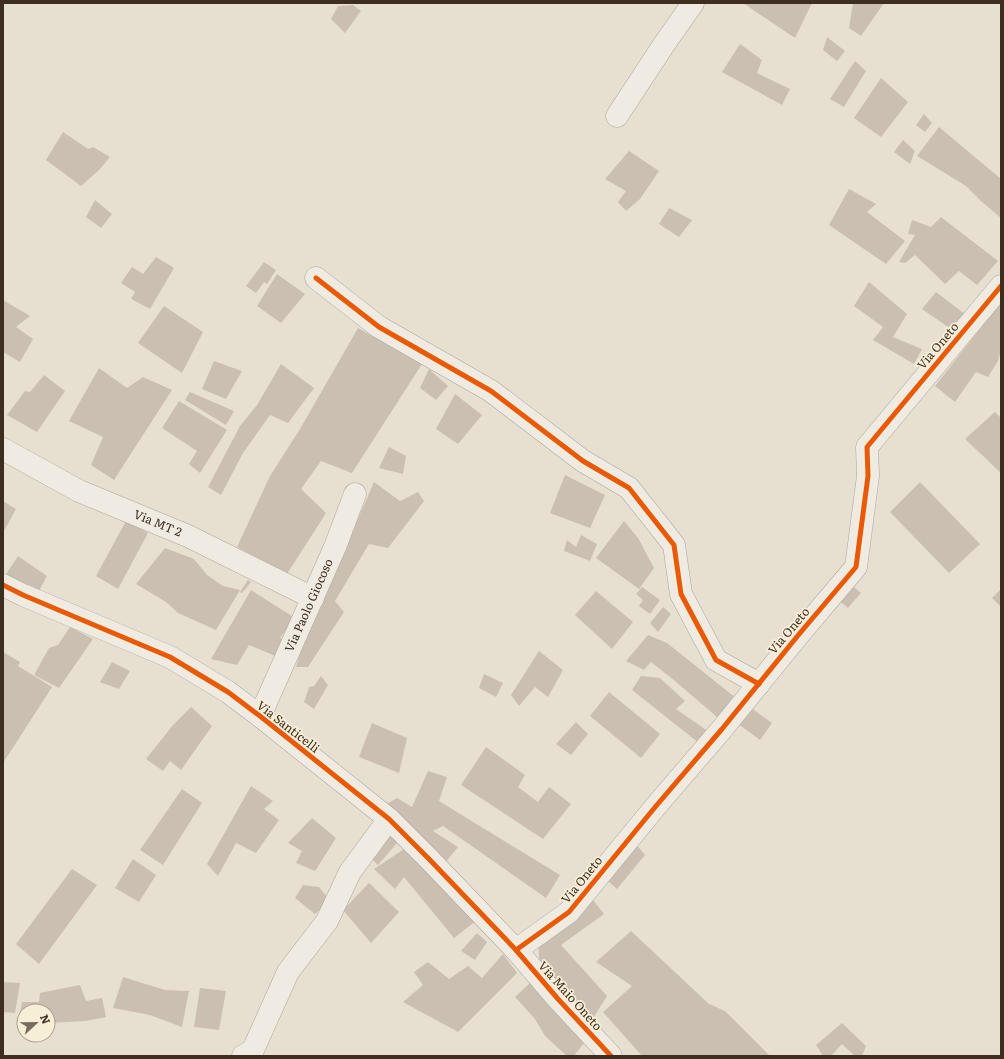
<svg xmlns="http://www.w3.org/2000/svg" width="1004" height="1059" viewBox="0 0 1004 1059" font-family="Literata,serif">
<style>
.building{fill:#cbbfb2}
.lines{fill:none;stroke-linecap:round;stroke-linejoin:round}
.minor-casing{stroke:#ada599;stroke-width:23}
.minor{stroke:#efebe3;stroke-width:22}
.cycleway-casing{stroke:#f7eed8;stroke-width:8}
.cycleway{stroke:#e8590c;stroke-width:5}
.labels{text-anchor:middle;stroke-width:3.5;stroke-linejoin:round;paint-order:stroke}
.street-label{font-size:12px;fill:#3d2e20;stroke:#f7eed8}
</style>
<rect width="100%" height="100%" fill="#e7e0d1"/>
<g class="building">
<polygon points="743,3 812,3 795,38"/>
<polygon points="853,3 884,3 861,36 849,28"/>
<polygon points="353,5 361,11 345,33 331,19 338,6"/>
<polygon points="827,37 845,51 837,61 823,50"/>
<polygon points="740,44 762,60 757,73 790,89 782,105 722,72"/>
<polygon points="855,61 866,71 844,107 830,99"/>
<polygon points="881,78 908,102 881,137 854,118"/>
<polygon points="924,114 932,123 925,132 916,125"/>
<polygon points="939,127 1001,179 1001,218 981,201 966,186 917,156"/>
<polygon points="63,132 88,149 93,147 110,157 99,170 81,186 46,160"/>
<polygon points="903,140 915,151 910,164 894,152"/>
<polygon points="629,151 659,171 640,199 626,211 618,202 626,191 605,179"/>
<polygon points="849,189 876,204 867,212 905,241 886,264 829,225"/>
<polygon points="95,200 112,214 101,228 86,217"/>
<polygon points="669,208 692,220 679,237 659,224"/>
<polygon points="941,217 998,261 977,285 959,271 945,284 915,255 905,263 899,262 915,235 908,234 912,220 931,227"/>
<polygon points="156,257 174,268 150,309 131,299 135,292 121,283 132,267 143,274"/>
<polygon points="264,262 276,270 267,284 264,282 256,293 246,286"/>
<polygon points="277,274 305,294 281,323 257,306"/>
<polygon points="869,282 907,314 893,337 922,349 914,364 873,340 883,327 854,306"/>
<polygon points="936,292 966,315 948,327 922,309"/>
<polygon points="3,300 30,316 16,327 33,339 20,362 3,352"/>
<polygon points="1001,304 1001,350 998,361 988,377 976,372 955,402 935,386 991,315"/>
<polygon points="164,306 203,332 182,373 138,343"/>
<polygon points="358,328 422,364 352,473 321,461 301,489 326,513 287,574 237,547 270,476 300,429"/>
<polygon points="214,361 242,371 226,399 202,389"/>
<polygon points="281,364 314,388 288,423 270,415 243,453 221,495 208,487 240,426 257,405"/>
<polygon points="99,368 127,388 143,377 172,390 114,480 91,465 103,437 69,421"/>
<polygon points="429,369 448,386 436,400 420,388"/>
<polygon points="44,375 65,391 37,432 7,415 25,391 30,392"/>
<polygon points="190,392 234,411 226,425 185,400"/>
<polygon points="455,394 482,415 458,444 436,429"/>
<polygon points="179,401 227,430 200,473 189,464 197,451 162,428"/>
<polygon points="995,412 1001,418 1001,473 965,439"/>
<polygon points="389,447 406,456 403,474 379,468"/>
<polygon points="565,475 605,495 590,528 550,513"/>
<polygon points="374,482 400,501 418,492 424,501 388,548 369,544 335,601 344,612 308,667 296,667 315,603 348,542"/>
<polygon points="920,482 980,544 949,573 890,512"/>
<polygon points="3,501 16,509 3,533"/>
<polygon points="126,521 148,533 118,589 96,576"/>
<polygon points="624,521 638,538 654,568 639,589 596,558"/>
<polygon points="581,535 597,544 590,561 564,551 567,540 576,547"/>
<polygon points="165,548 194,559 207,575 223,586 240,590 216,630 178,613 166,602 136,584"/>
<polygon points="18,556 47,576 39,591 6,574"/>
<polygon points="248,580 251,582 242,593 240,592"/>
<polygon points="849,583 861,593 848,608 836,598"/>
<polygon points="642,587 660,600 650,614 639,606 643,600 636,594"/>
<polygon points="1001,589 1001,607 992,598"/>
<polygon points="251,590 295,618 280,638 286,641 280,658 249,645 237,665 211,659"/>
<polygon points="596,591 633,622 612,649 575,615"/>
<polygon points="663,607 671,614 658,632 650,623"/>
<polygon points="70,627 93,639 59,688 34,675 49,648 58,645"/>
<polygon points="648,635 667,643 736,698 717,717 675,681 651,662 644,670 626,661"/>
<polygon points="539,651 563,670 548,697 535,687 519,706 511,695"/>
<polygon points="3,652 20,662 18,666 52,687 3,763"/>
<polygon points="112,662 130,671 119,689 100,682"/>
<polygon points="484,674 503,683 496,697 479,688"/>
<polygon points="321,676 328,685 314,709 304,702 309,687 314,686"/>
<polygon points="641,676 660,678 685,701 676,709 709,732 699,743 632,690"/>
<polygon points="609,692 660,734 641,758 590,716"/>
<polygon points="191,707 212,726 181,770 170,761 163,771 146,759 173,725"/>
<polygon points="750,707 772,723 760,740 737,723"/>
<polygon points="576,722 588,734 571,755 556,744"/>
<polygon points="372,723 407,738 399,773 359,757"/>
<polygon points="486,747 525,775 518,787 538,802 549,787 571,804 543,839 461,785"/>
<polygon points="428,771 447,777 439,801 560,875 546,898 443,826 433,831 458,847 445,863 385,805 397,798 412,807"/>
<polygon points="251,786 273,801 264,809 279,820 256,853 236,843 218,876 207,864"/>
<polygon points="182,789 202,803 163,865 140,850"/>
<polygon points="312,818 336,838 315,871 296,863 302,851 288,843"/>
<polygon points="387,829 403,836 378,865 366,854"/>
<polygon points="635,843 645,855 617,889 607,880"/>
<polygon points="407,847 477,920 454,938 404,877 395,889 374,869"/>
<polygon points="133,859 156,875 139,902 115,888"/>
<polygon points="72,869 97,885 39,964 16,944"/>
<polygon points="369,883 399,912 371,943 343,910"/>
<polygon points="303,885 319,887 330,901 315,914 295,898"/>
<polygon points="593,900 604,914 561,945 607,996 592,1020 540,971 538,941"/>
<polygon points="631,931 709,1004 725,1011 770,1056 642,1056 603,1012 632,986 596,962"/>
<polygon points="477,933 487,942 475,960 461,951"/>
<polygon points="503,954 517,973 458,1032 403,1002 423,985 414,972 428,962 449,979 468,966 482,978"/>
<polygon points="123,977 165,990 189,991 182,1027 150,1015 113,1008"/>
<polygon points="3,982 20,983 15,1013 3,1012"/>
<polygon points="530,983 534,985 584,1043 574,1056 567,1056 545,1036 535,1019 515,997"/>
<polygon points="80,985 86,1001 102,998 106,1017 86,1021 48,1023 48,1011 24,1011 24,1020 19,1019 22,1002 39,1002 40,993"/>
<polygon points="200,988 226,991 219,1030 194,1027"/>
<polygon points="842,1023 866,1046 862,1056 855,1056 842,1044 831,1056 823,1056 816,1045"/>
</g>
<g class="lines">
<defs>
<g id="minor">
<polyline points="617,116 663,46 693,3"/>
<polyline points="316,278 379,327 491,391 583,461 629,488 674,545 681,594 716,660 759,684"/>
<path id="s1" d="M3 449 79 491 188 536 313 598"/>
<polyline points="3,585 23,595 170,657 228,692 260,716 389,819 429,859 516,950 558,999 611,1056"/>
<path id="s2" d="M260 716 335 547 355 494"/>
<polyline points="516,950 569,912 656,806 722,729 800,633 856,567 868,476 867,447 1001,286"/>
<polyline points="243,1056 253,1050 288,972 327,921 350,872 389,819"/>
</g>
</defs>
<use href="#minor" class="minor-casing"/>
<use href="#minor" class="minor"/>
<defs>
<g id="cycleway">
<polyline points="316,278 379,327 491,391 583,461 629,488 674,545 681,594 716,660 759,684"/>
<polyline points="3,585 23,595 170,657 228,692 260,716 389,819 429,859 516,950 558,999 611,1056"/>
<polyline points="516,950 569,912 656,806 722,729 800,633 856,567 868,476 867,447 1001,286"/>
</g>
</defs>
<use href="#cycleway" class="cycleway-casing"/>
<use href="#cycleway" class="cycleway"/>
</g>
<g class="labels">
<g class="street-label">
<text transform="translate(938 346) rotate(-50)" y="4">Via Oneto</text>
<text dy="4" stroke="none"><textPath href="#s1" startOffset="172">Via MT 2</textPath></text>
<text dy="4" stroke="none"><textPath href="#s2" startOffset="121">Via Paolo Giocoso</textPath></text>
<text transform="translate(789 631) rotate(-50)" y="4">Via Oneto</text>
<text transform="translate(288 727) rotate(38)" y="4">Via Santicelli</text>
<text transform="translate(582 880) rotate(-51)" y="4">Via Oneto</text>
<text transform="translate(570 996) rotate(48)" y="4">Via Maio Oneto</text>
</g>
</g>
<rect width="1004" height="1059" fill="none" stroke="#3d2e20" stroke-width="8"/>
<g transform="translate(36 1023) rotate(68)"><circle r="19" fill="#f7eed8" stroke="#ada18e"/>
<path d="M0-3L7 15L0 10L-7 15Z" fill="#786c5e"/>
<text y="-6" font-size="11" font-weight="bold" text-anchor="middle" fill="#3d2e20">N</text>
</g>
</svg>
